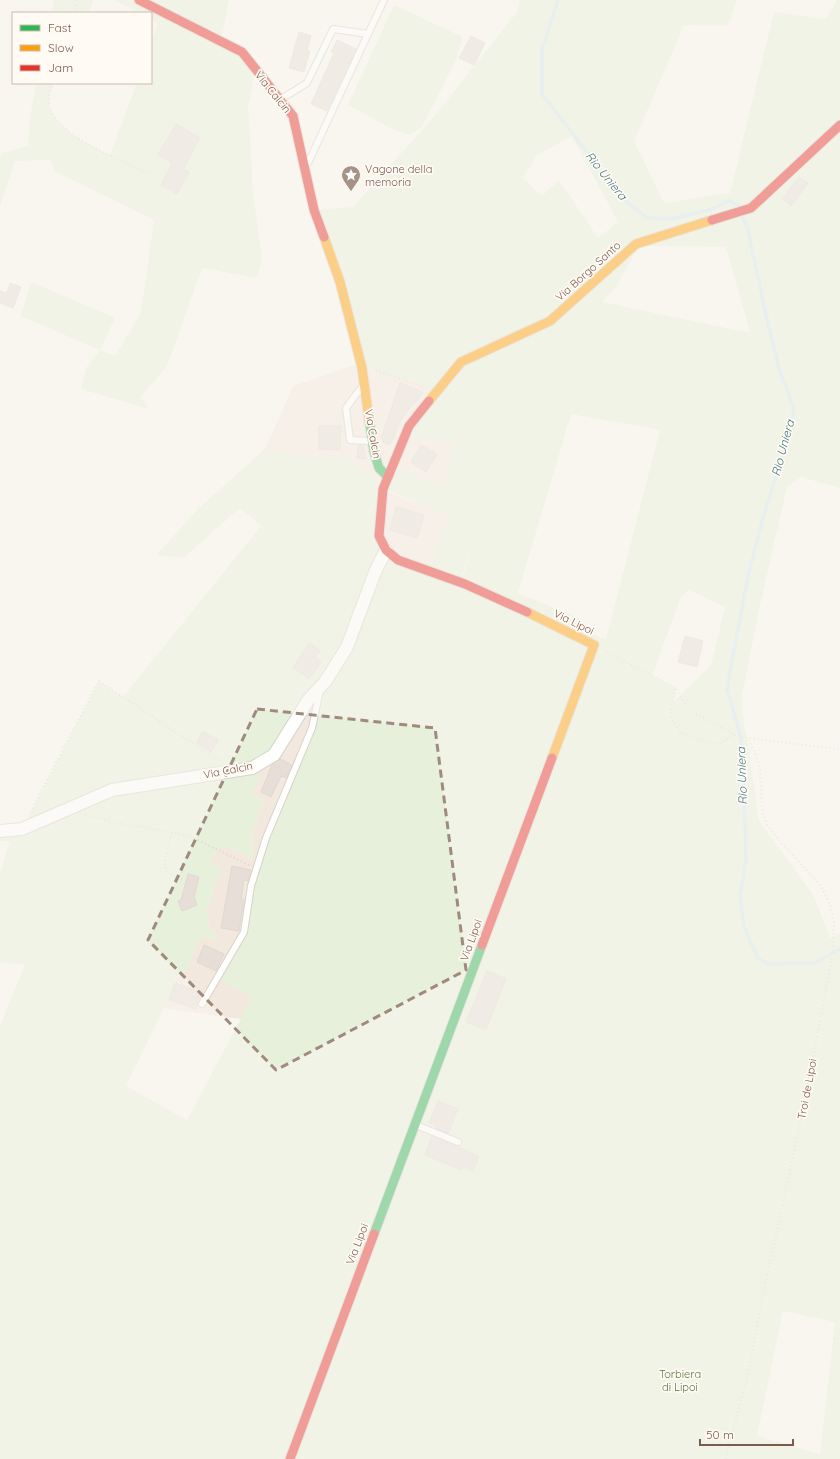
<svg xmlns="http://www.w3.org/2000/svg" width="840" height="1459" viewBox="0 0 840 1459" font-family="Quicksand,sans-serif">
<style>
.residential{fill:#f2e8de}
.green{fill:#e7f0db;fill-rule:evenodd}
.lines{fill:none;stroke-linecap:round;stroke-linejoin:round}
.stream{stroke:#d0e8ea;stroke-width:3.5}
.building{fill:#e6ded7;stroke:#e2d8d2}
.lane-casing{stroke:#d7d1cb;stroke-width:8}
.street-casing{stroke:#d7d1cb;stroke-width:14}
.fast-casing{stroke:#d9d2cb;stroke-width:11}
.slow-casing{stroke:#d9d2cb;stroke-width:11}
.jam-casing{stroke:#d9d2cb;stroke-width:11}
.path{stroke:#dcd5d0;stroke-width:2;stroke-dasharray:1 3;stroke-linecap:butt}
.lane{stroke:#fefefd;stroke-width:6}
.street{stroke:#fefefd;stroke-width:12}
.fast{stroke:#30b455;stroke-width:9}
.slow{stroke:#ff9f0a;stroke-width:9}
.jam{stroke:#e5322d;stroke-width:9}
.marked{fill:none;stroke:#9f8a7d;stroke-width:3;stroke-dasharray:8 5;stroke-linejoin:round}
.labels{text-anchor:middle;stroke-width:3.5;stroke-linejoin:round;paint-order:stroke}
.street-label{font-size:11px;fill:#7a5c4d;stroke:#fffaf3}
.poi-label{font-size:11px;fill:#7a5c4d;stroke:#fffaf3;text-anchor:start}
.park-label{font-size:11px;fill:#537a41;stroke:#fffaf3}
.water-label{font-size:12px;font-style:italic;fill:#437c86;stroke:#fffaf3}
</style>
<rect width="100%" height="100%" fill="#f9f5f0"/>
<g class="residential">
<polygon points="360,363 441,387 406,435 457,445 442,486 393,466 383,490 450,515 427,570 378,548 375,475 361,468 346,457 309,458 265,449 293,386"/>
<polygon points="321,687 312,728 244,932 218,978 253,997 241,1019 164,1008 178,976 184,975 201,937 220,939 209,927 206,910 221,869 210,862 219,846 231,848 243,853 252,860 253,832 263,800 251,792 252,768"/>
</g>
<g class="green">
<polygon points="54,0 93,0 89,13 52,13"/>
<path d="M115 0H229L221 41 251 63 253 84 248 105 253 192 262 258 257 278 202 268 167 366 141 397 149 409 81 389 86 368 100 350 21 316 31 282 115 318 100 350 115 356 141 313 154 220 56 172 50 160 15 161 0 207V157L2 153 28 146 30 117 36 83H53C52 88 48 96 49 101 49 127 90 145 110 155L137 83H151V43L158 24 151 20V13H138Z"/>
<path d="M520 0H737L727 26 684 25 634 141 664 203 730 193 774 12 826 19 837 0H840V488L801 477 787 487 760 605 742 696 744 725 747 738 759 821 814 896 830 938 840 933V1459H0V1026L25 965 0 962V874L10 841H0V831L22 829 99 681 123 697 261 526 240 508 183 558 156 555 199 508 265 449 309 458 346 457 361 468 375 475 378 548 459 589 476 534 460 582 427 570 450 515 383 489 392 466 442 486 457 445 405 435 437 392 367 366 314 210 353 207 432 119 518 11ZM572 136 618 222 598 238 559 180 542 196 523 178 537 155ZM639 246 726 247 750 333 602 302 615 288ZM571 414 660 430 606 639 583 632 581 619 518 593ZM689 590 725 607 711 665 673 702 676 688 652 676 681 597ZM320 688 315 713 266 838 251 886 244 932 217 978 253 997 244 1011 241 1019 187 1120 126 1086 164 1008 178 976 184 975 201 938 221 939 209 927 206 910 221 869 210 862 219 846C232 849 242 852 252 860L253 832 263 800 251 792 261 777 252 768 274 755ZM783 1311 835 1322 820 1454 757 1436Z"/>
<polygon points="394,5 463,37 456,60 422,127 410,135 394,130 348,105"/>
</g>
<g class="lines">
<g class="stream">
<polyline points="558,0 542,49 542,94 623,199 647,218 671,219 712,209 729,201 739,205"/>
<polyline points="742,215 748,230 764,306 779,369 794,409 784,451 762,521 748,576 727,688 741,738 745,821 746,860 740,895 744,927 758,958 768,964 814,963 840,949"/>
</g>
</g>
<g class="building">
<polygon points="299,32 311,36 307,50 310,51 304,72 289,68"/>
<polygon points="471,36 485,43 474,65 459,58"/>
<polygon points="337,40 356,49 327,111 311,104 334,53 331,52"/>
<polygon points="176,124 200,138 183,169 189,172 177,194 161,185 172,163 158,155"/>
<polygon points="799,177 808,183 791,206 782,199"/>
<polygon points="10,283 21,287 13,308 0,303 0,291 7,293"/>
<polygon points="400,383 418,390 418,391 423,393 414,404 413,403 401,420 390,445 383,442 382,436"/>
<polygon points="319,426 341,426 340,450 319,449"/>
<polygon points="358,445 363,445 366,459 357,458"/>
<polygon points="421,445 437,454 426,472 411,462"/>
<polygon points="396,507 424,515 417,538 390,530"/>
<polygon points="685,636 703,641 697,667 678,662"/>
<polygon points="310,643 320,651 315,657 321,662 309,679 293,667"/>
<polygon points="203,731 218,740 211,752 196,743"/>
<polygon points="280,759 292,765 286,778 281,776 271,797 261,792 272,765"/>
<polygon points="232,866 251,870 248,881 244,880 241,899 244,900 239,931 221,928"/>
<polygon points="188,874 199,877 194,897 197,905 182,911 178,901 181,900"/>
<polygon points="204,945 224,954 216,971 197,962"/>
<polygon points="487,971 506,979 486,1030 466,1022"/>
<polygon points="175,983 201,992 196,1009 169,1000"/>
<polygon points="438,1101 458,1109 448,1133 435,1128 436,1125 429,1123"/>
<polygon points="432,1136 479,1156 473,1171 463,1167 462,1170 425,1155"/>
</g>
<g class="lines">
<defs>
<g id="lane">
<polyline points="281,99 307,83 333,29 368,34 384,0"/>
<polyline points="308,163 368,34"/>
<polyline points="361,388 346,408 350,440 370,441"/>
<polyline points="202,1004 244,932 251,886 266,838 312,728 320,690"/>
<polyline points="416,1125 458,1142"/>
</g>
<polyline id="street" points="0,831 22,829 112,790 252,768 274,755 309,699 325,682 347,647 375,572 386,550"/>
<g id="fast">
<polyline points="369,419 374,452 379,468 388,477"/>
<polyline points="374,1234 482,945"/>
</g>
<g id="slow">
<polyline points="324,237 340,282 362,368 369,419"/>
<polyline points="429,401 461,362 550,321 636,244 712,220"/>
<polyline points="527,612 594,645 552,758"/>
</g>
<g id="jam">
<polyline points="139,0 242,52 293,116 314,210 324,237"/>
<polyline points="712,220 751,208 840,125"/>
<polyline points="429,401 409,426 383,489 379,536 386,550 398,560 465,584 527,612"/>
<polyline points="482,945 552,758"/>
<polyline points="290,1459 374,1234"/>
</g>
</defs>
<use href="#lane" class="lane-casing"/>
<use href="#street" class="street-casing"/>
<use href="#fast" class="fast-casing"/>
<use href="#slow" class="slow-casing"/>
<use href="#jam" class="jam-casing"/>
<g class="path">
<polyline points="74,13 77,0"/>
<path d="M53 83C52 88 48 96 49 101 49 132 116 158 140 170L146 173 157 170"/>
<polyline points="376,370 423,387"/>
<polyline points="606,652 676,688 683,701 694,713 741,738 747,738 840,749"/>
<polyline points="676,689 670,710 672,719 680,732 706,742 719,744 733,735"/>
<polyline points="30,812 99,681 204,751 220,760"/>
<polyline points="85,815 130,826 138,826 189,836 249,865"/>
<polyline points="172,833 165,858 165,867 170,874 182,879"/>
<polyline points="834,1338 840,1340"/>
<polyline points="726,1459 726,1455 748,1375 762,1299 801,1119 828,979 833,949 834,923 830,904 820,885 778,839 767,825 762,811 760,769 754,750 747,738"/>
</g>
<use href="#lane" class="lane"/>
<use href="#street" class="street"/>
<use href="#fast" class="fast"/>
<use href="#slow" class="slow"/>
<use href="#jam" class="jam"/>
</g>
<path d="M0 0H840V1459H0ZM257 709 435 728 466 970 276 1070 148 940Z" fill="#f9f5f0" fill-opacity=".55" fill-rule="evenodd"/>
<path class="marked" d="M257 709 435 728 466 970 276 1070 148 940Z"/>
<defs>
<symbol id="sight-pin" viewBox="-11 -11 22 30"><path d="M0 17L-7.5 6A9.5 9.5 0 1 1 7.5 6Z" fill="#a69286" stroke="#fffaf3"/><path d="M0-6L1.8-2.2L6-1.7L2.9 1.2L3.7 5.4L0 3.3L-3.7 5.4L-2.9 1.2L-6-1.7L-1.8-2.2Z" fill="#fff"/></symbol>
</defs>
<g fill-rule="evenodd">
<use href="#sight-pin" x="340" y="164" width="22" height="30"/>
</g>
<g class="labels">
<g class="street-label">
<text transform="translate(273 92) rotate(51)" y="4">Via Calcin</text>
<text transform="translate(588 271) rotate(-42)" y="4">Via Borgo Santo</text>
<text transform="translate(373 434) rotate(80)" y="4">Via Calcin</text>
<text transform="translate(574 622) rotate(26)" y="4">Via Lipoi</text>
<text transform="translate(228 770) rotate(-11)" y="4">Via Calcin</text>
<text transform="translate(471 940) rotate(-70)" y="4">Via Lipoi</text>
<text transform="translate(807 1089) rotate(-79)" y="4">Troi de Lipoi</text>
<text transform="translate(357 1244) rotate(-69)" y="4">Via Lipoi</text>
</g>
<g class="poi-label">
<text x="365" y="173">Vagone della<tspan x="365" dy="13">memoria</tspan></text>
</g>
<g class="park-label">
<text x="680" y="1378">Torbiera<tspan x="680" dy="13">di Lipoi</tspan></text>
</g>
<g class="water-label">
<text transform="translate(606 176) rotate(51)" y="4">Rio Uniera</text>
<text transform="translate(783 448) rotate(-75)" y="4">Rio Uniera</text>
<text transform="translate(742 776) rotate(-92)" y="4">Rio Uniera</text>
</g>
</g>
<rect x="12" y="12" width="140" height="72" fill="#fffaf3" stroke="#cabbb1"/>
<rect x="20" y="25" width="20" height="6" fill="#30b455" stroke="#cabbb1"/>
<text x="48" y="32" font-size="12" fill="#7a5c4d">Fast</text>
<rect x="20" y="45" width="20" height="6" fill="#ff9f0a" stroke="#cabbb1"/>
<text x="48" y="52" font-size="12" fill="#7a5c4d">Slow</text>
<rect x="20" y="65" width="20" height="6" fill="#e5322d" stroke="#cabbb1"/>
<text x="48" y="72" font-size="12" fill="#7a5c4d">Jam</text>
<path d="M700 1439v6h93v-6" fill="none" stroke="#7a5c4d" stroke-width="2"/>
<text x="706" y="1439" font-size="12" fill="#7a5c4d" stroke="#fffaf3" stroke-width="3" paint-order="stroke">50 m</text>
</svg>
